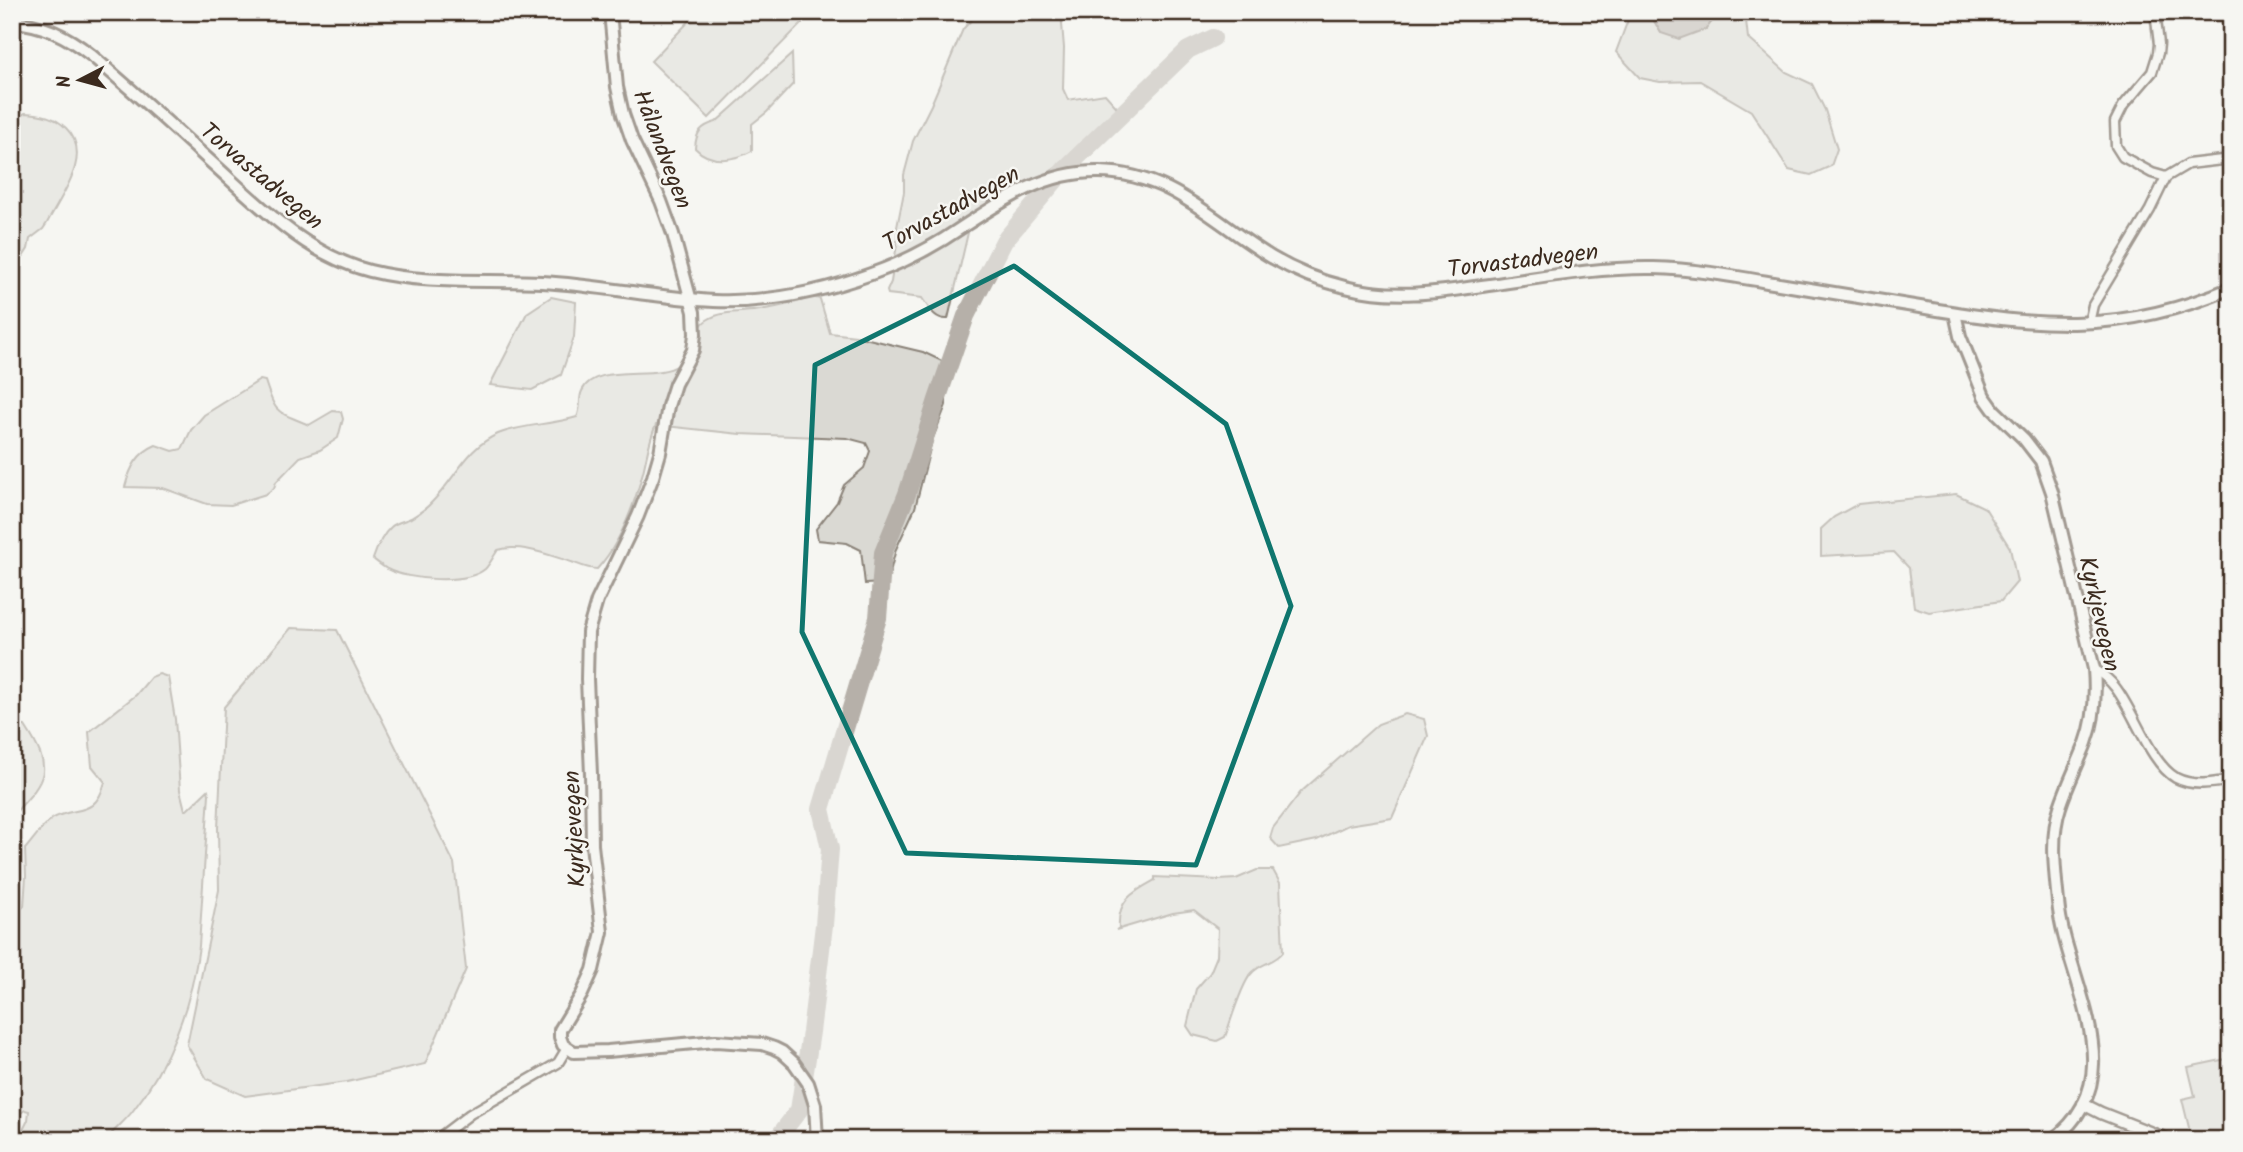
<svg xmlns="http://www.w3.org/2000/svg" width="2243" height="1152" viewBox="0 0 2243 1152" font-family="Kalam,sans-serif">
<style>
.green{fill:#dad9d3;stroke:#8a8278;stroke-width:2}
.water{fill:#b6b0a9;stroke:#857a71;stroke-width:2}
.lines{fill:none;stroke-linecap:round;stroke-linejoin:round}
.river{stroke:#b6b0a9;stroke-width:18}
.minor-casing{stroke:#3b2a1e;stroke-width:13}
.tertiary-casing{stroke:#3b2a1e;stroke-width:15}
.secondary-casing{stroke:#3b2a1e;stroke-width:16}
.minor{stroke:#f6f6f2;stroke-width:8}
.tertiary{stroke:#f6f6f2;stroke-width:10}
.secondary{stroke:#f6f6f2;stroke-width:10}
.marked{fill:none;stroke:#0f766e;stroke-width:5;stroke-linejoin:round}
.labels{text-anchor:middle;stroke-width:5;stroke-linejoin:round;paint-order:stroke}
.street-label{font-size:24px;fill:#3b2a1e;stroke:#f6f6f2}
</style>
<rect width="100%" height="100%" fill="#f6f6f2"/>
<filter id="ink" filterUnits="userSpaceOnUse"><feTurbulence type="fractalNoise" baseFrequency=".0143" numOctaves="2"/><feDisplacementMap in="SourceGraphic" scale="14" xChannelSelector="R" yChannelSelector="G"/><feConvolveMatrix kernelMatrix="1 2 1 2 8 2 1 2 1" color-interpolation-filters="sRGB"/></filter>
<g filter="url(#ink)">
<g class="green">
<polygon points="698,12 798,12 805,20 709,118 651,61"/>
<path d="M979 12H1061L1064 48 1063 89 1068 100 1105 94 1123 114 1101 129 1083 147 1086 148 970 224 948 319C935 320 929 308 922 298L888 294 887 291 891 282 897 244V227L904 192V175L913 141 931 105 963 29Z"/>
<polygon points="1631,12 1649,12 1661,33 1706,29 1719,12 1745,12 1748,38 1786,72 1812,84 1825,110 1837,149 1831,166 1811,175 1789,170 1751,111 1700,81 1660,82 1640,78 1616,52"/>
<path d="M792 54 793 84 767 112 752 124V151C734 161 710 164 695 148 696 132 701 126 716 122Z"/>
<path d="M25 113C41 114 54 116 66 128 94 155 61 196 47 223L43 229 30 239 28 249 12 274V122Z"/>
<polygon points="551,297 576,302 574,337 561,375 532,390 490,385 527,313"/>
<path d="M812 297 820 299 830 333 856 336 923 352 942 361 946 369V405L932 441 915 508 896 549 889 576 884 583 865 584 861 550 847 543 818 540 816 529 837 502 844 485 864 468 870 451 866 443 847 438 740 434 656 425C649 440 647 456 643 472 634 506 621 543 597 569 585 569 577 563 565 560 543 553 519 544 498 550 494 555 490 564 485 569 466 585 408 580 387 569 382 566 377 562 373 559 377 547 382 535 391 527 396 522 405 521 411 518 418 514 427 508 432 502 455 479 467 447 498 434 523 424 551 425 577 417 582 407 578 399 582 391 594 362 657 381 678 365 690 356 694 328 707 320 723 310 743 313 760 310 778 307 796 303 812 297Z"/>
<path d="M260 380 265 381C276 416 277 411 309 425L333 411 341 412 343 419 338 438 320 450 300 457 276 482 274 488 266 494 231 505 207 504 163 488 125 487C130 468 137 453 156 445L173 451 182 449 191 430 204 415Z"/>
<polygon points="1956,494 1985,508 2010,548 2017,582 2001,601 1929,612 1914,607 1909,568 1894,552 1821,556 1821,529 1834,517 1858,504"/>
<polygon points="291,628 337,630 454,863 466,969 425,1064 347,1082 245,1096 207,1079 187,1045 219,890 218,828 224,707"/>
<path d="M159 674 168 677 175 719 180 790 185 810H187L208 790 209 794 199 946C192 1004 169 1065 132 1112 124 1122 114 1130 106 1140H18L28 1120 29 1111 25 1110 12 1119V917L24 906 26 876 25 849C33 840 42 826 52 819 76 805 95 819 105 782L92 766 89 732 136 695 151 677Z"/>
<polygon points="1405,714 1424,719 1428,736 1392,818 1348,825 1317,840 1279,848 1270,838 1273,828 1301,792 1378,724"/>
<path d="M12 725 25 726C55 772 46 779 12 816Z"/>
<path d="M1257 870H1273L1280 883 1283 952C1275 963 1260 963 1251 974 1241 985 1231 1021 1225 1037L1217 1041 1193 1035 1187 1026 1196 989 1210 973 1217 956 1218 929 1194 910 1173 913 1116 930 1119 928C1117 900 1133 892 1155 880V877L1219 880 1236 879Z"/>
<polygon points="2231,1058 2231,1140 2192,1140 2182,1099 2195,1096 2188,1067"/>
</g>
<polygon class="water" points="1649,12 1719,12 1706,29 1679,39 1661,33"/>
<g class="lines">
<polyline class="river" points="776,1140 799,1110 811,1032 824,925 830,849 821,809 878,618 883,553 907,494 937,400 966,316 1004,241 1065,169 1188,50 1213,38"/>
<defs>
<g id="minor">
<polyline points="2155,12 2159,44 2158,53 2152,72 2123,106 2115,122 2116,146 2123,157 2152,173 2166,177"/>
<polyline points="2089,323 2093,305 2150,210 2166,177 2188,164 2231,159"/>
<path d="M2094 669C2102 674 2109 679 2115 687 2134 711 2150 763 2176 778 2193 787 2214 783 2231 780"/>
<polyline points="436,1140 470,1114 558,1063 567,1048"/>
</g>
<polyline id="tertiary" points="2083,1104 2101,1113 2169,1140"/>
<g id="secondary">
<polyline points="610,12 617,87 623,114 632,140 661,201 673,234 694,312 695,334 693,350 675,384 668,406 660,453 653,477 638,516 597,601 588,632 587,679 591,774 592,845 602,932 593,970 582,994 560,1030 560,1037 563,1045 574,1052 608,1051 716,1041 762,1044 774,1048 782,1052 794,1063 808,1083 815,1105 817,1140"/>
<path d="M12 22C43 24 67 36 91 55 132 90 172 126 211 162 259 205 306 255 370 271 426 285 486 279 542 282 600 285 656 298 714 301 767 303 821 292 871 274 897 265 921 253 944 239 993 208 1038 171 1099 172 1172 173 1213 222 1271 257 1295 271 1319 281 1345 287 1391 299 1436 293 1482 286 1539 278 1597 267 1654 268 1696 269 1738 277 1779 284 1828 292 1877 300 1926 308 2039 327 2123 335 2231 288"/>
<path d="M1955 313 1960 336 1984 396 1994 410 2024 439 2041 461 2052 492 2094 669C2096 694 2095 719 2086 743 2078 764 2067 785 2060 807 2050 837 2055 871 2058 902 2065 980 2137 1078 2052 1140"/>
</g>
</defs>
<use href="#minor" class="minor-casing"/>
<use href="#tertiary" class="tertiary-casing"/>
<use href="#secondary" class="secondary-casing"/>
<use href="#minor" class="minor"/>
<use href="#tertiary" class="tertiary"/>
<use href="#secondary" class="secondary"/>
</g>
</g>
<path d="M0 0H2243V1152H0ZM1014 266 1226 424 1291 606 1196 865 906 853 802 632 815 365Z" fill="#f6f6f2" fill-opacity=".55" fill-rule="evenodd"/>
<path class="marked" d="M1014 266 1226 424 1291 606 1196 865 906 853 802 632 815 365Z"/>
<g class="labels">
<g class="street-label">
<text transform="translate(663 149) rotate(69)" y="8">Hålandvegen</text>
<text transform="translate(262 176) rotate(40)" y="8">Torvastadvegen</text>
<text transform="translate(951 208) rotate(-29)" y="8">Torvastadvegen</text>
<text transform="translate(1523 260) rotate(-7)" y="8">Torvastadvegen</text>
<text transform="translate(2100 614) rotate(77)" y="8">Kyrkjevegen</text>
<text transform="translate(574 829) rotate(-93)" y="8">Kyrkjevegen</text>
</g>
</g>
<rect width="2243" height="1152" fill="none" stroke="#f6f6f2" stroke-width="42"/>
<rect x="21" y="21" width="2201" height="1110" fill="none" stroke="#3b2a1e" stroke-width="2.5" filter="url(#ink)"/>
<g transform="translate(80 80) rotate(264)" stroke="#f6f6f2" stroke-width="5" paint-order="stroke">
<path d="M0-5L12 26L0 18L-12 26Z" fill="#3b2a1e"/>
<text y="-10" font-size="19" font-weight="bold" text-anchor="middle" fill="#3b2a1e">N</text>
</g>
</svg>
